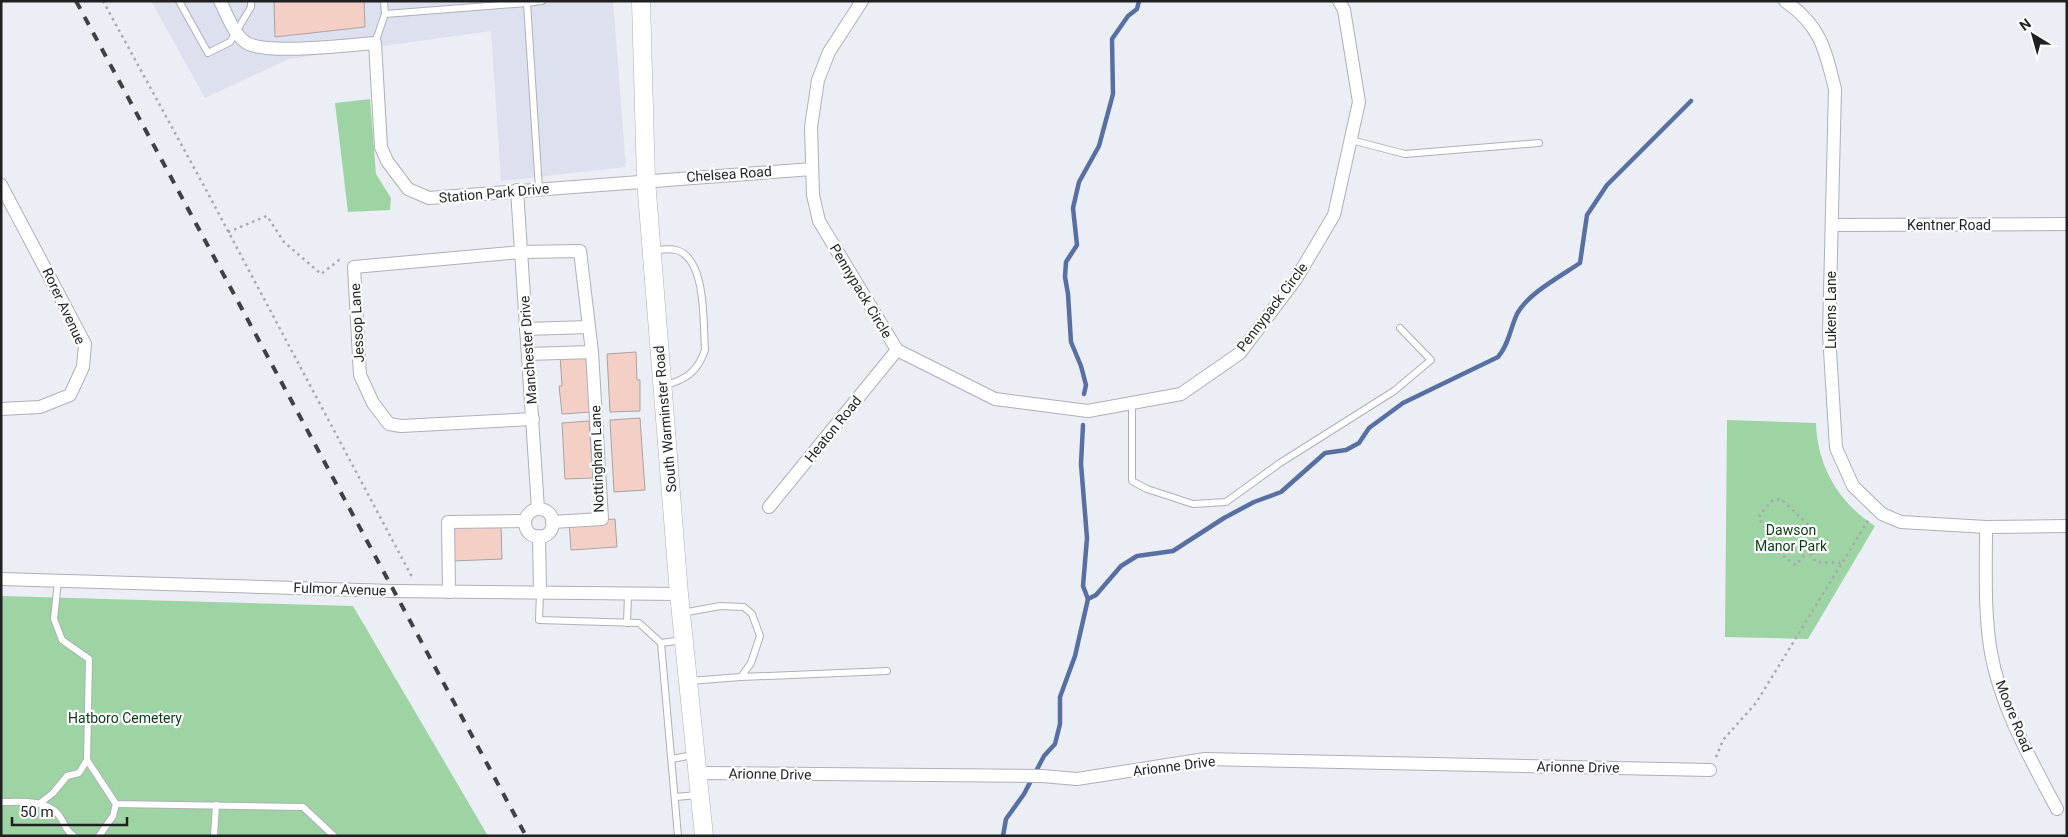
<svg xmlns="http://www.w3.org/2000/svg" width="2068" height="837" viewBox="0 0 2068 837" font-family="Roboto,sans-serif">
<style>
.built{fill:#dde1ef}
.green{fill:#9ed3a3}
.lines{fill:none;stroke-linecap:round;stroke-linejoin:round}
.stream{stroke:#5870a1;stroke-width:4.5}
.building{fill:#f4cfc6;stroke:#aaa3a1}
.lane-casing{stroke:#aeb0b6;stroke-width:8}
.street-casing{stroke:#aeb0b6;stroke-width:14}
.secondary-casing{stroke:#aeb0b6;stroke-width:19}
.path{stroke:#a8a9af;stroke-width:2.5;stroke-dasharray:2.5 4;stroke-linecap:butt}
.lane{stroke:#fff;stroke-width:6}
.street{stroke:#fff;stroke-width:12}
.secondary{stroke:#fff;stroke-width:18}
.rail{stroke:#3f4043;stroke-width:4;stroke-dasharray:9 9;stroke-linecap:butt}
.labels{text-anchor:middle;stroke-width:4.5;stroke-linejoin:round;paint-order:stroke}
.street-label{font-size:14px;fill:#1f2022;stroke:#fff}
.park-label{font-size:14px;fill:#073b14;stroke:#fff}
</style>
<rect width="100%" height="100%" fill="#eceef5"/>
<polygon class="built" points="151,1 613,1 626,167 501,181 491,31 289,59 205,98"/>
<g class="green">
<polygon points="370,99 376,174 391,198 390,210 348,212 335,103"/>
<path d="M1727 420 1816 423C1817 466 1839 503 1875 526L1808 639 1725 637Z"/>
<polygon points="1,596 353,606 488,836 1,836"/>
</g>
<g class="lines">
<g class="stream">
<polyline points="1084,394 1086,385 1081,366 1071,342 1068,294 1065,277 1066,262 1077,245 1073,208 1079,182 1099,146 1113,94 1112,39 1128,16 1137,9 1139,1"/>
<path d="M1088 599 1096 595 1121 566 1137 556 1173 551 1224 518 1254 502 1281 492 1325 453 1346 450 1359 443 1369 428 1403 403 1498 357C1509 344 1510 329 1517 314 1527 294 1561 276 1580 263L1587 215 1607 185 1691 101"/>
<polyline points="1003,836 1006,819 1024,794 1044,756 1055,744 1060,724 1060,697 1075,656 1088,599 1083,586 1087,538 1081,464 1083,425"/>
</g>
</g>
<g class="building">
<polygon points="274,1 364,1 365,27 275,37"/>
<polygon points="636,352 637,380 640,380 640,411 610,412 607,354"/>
<polygon points="587,354 591,412 562,414 559,386 562,386 560,355"/>
<polygon points="640,418 645,490 614,492 610,420"/>
<polygon points="589,421 593,478 565,479 562,423"/>
<polygon points="615,519 617,547 571,550 569,522"/>
<polygon points="501,526 502,559 453,561 452,527"/>
</g>
<g class="lines">
<defs>
<g id="lane">
<polyline points="179,1 208,53 230,42 251,7 251,1"/>
<polyline points="384,1 385,14"/>
<polyline points="375,43 385,14 527,3"/>
<polyline points="1351,140 1405,154 1539,143"/>
<polyline points="539,189 527,3 542,1"/>
<path d="M653 251C660 250 669 248 676 250 707 258 703 325 705 350 698 371 686 380 665 385"/>
<polyline points="1132,403 1132,481 1147,489 1193,504 1226,502 1280,463 1394,391 1431,360 1400,328"/>
<polyline points="58,581 54,619 62,640 89,659 87,760 116,804 303,807 334,836"/>
<polyline points="540,593 539,620 639,623 661,643"/>
<polyline points="682,613 720,606 744,607 752,614 760,636 751,663 741,677 689,681"/>
<polyline points="627,623 628,594"/>
<polyline points="741,677 887,671"/>
<polyline points="672,759 693,755"/>
<polyline points="676,797 697,795"/>
<path d="M1 802C19 802 45 799 58 814 65 822 64 830 74 836"/>
<polyline points="39,804 53,793 67,776 79,773 87,760"/>
<polyline points="99,836 113,816 116,804"/>
<polyline points="214,836 216,805"/>
<polyline points="678,836 661,643 683,640"/>
</g>
<g id="street">
<path d="M220 1C227 14 234 36 247 43 267 55 349 45 375 43L381 147 387 161 408 189 429 198 812 169"/>
<polyline points="862,1 829,52 818,80 811,127 813,195 819,221 897,350 995,399 1088,411 1181,394 1240,353 1296,279 1334,215 1359,102 1344,10 1339,1"/>
<path d="M1785 1C1821 26 1825 49 1835 89L1829 334 1836 448 1853 486 1882 514 1901 522 1986 527 2067 526"/>
<polyline points="1,185 85,344 83,367 70,395 40,407 1,409"/>
<polyline points="517,190 538,509"/>
<polyline points="1832,225 2067,224"/>
<polyline points="526,329 589,327"/>
<polyline points="528,354 592,352"/>
<polyline points="533,419 401,426 389,424 373,403 360,375 354,267 522,252 580,251 592,352 602,519 552,522"/>
<polyline points="769,507 897,350"/>
<circle cx="539" cy="523" r="14"/>
<path d="M1986 527C1986 569 1984 612 1991 653 2001 708 2031 760 2057 809"/>
<polyline points="539,536 540,593"/>
<polyline points="1,579 393,591 679,594"/>
<polyline points="449,592 448,522 525,521"/>
<polyline points="699,773 1042,776 1077,779 1205,759 1710,770"/>
</g>
<polyline id="secondary" points="641,1 646,180 679,594 704,836"/>
</defs>
<use href="#lane" class="lane-casing"/>
<use href="#street" class="street-casing"/>
<use href="#secondary" class="secondary-casing"/>
<g class="path">
<polyline points="103,1 204,186 412,577"/>
<polyline points="228,232 267,216 284,242 321,274 339,260 343,261"/>
<polyline points="1808,550 1796,565 1769,546 1769,534 1759,519 1760,514 1773,500 1781,499 1818,534 1808,550 1816,562 1842,563"/>
<polyline points="1716,757 1723,740 1756,703 1869,519"/>
</g>
<use href="#lane" class="lane"/>
<use href="#street" class="street"/>
<use href="#secondary" class="secondary"/>
<polyline class="rail" points="76,1 526,836"/>
</g>
<g class="labels">
<g class="street-label">
<text transform="translate(729 174) rotate(-4)" y="5">Chelsea Road</text>
<text transform="translate(494 193) rotate(-5)" y="5">Station Park Drive</text>
<text x="1949" y="230">Kentner Road</text>
<text transform="translate(861 291) rotate(59)" y="5">Pennypack Circle</text>
<text transform="translate(64 306) rotate(65)" y="5">Rorer Avenue</text>
<text transform="translate(1272 307) rotate(-53)" y="5">Pennypack Circle</text>
<text transform="translate(1831 310) rotate(-90)" y="5">Lukens Lane</text>
<text transform="translate(357 323) rotate(-93)" y="5">Jessop Lane</text>
<text transform="translate(528 350) rotate(-94)" y="5">Manchester Drive</text>
<text transform="translate(665 419) rotate(-95)" y="5">South Warminster Road</text>
<text transform="translate(833 429) rotate(-51)" y="5">Heaton Road</text>
<text transform="translate(597 459) rotate(-92)" y="5">Nottingham Lane</text>
<text transform="translate(340 589) rotate(2)" y="5">Fulmor Avenue</text>
<text transform="translate(2014 716) rotate(68)" y="5">Moore Road</text>
<text transform="translate(1174 766) rotate(-7)" y="5">Arionne Drive</text>
<text transform="translate(1578 767) rotate(1)" y="5">Arionne Drive</text>
<text transform="translate(770 774) rotate(1)" y="5">Arionne Drive</text>
</g>
<g class="park-label">
<text x="1791" y="535">Dawson<tspan x="1791" dy="16">Manor Park</tspan></text>
<text x="125" y="723">Hatboro Cemetery</text>
</g>
</g>
<rect width="2068" height="837" fill="none" stroke="#1f2022" stroke-width="5"/>
<g transform="translate(2033 35) rotate(323)" stroke="#ffffff" stroke-width="4" paint-order="stroke">
<path d="M0-4L9 19L0 12L-9 19Z" fill="#1f2022"/>
<text y="-8" font-size="14" font-weight="bold" text-anchor="middle" fill="#1f2022">N</text>
</g>
<path d="M12 817v8h115v-8" fill="none" stroke="#1f2022" stroke-width="2.5"/>
<text x="20" y="817" font-size="15" fill="#1f2022" stroke="#ffffff" stroke-width="4" paint-order="stroke">50 m</text>
</svg>
